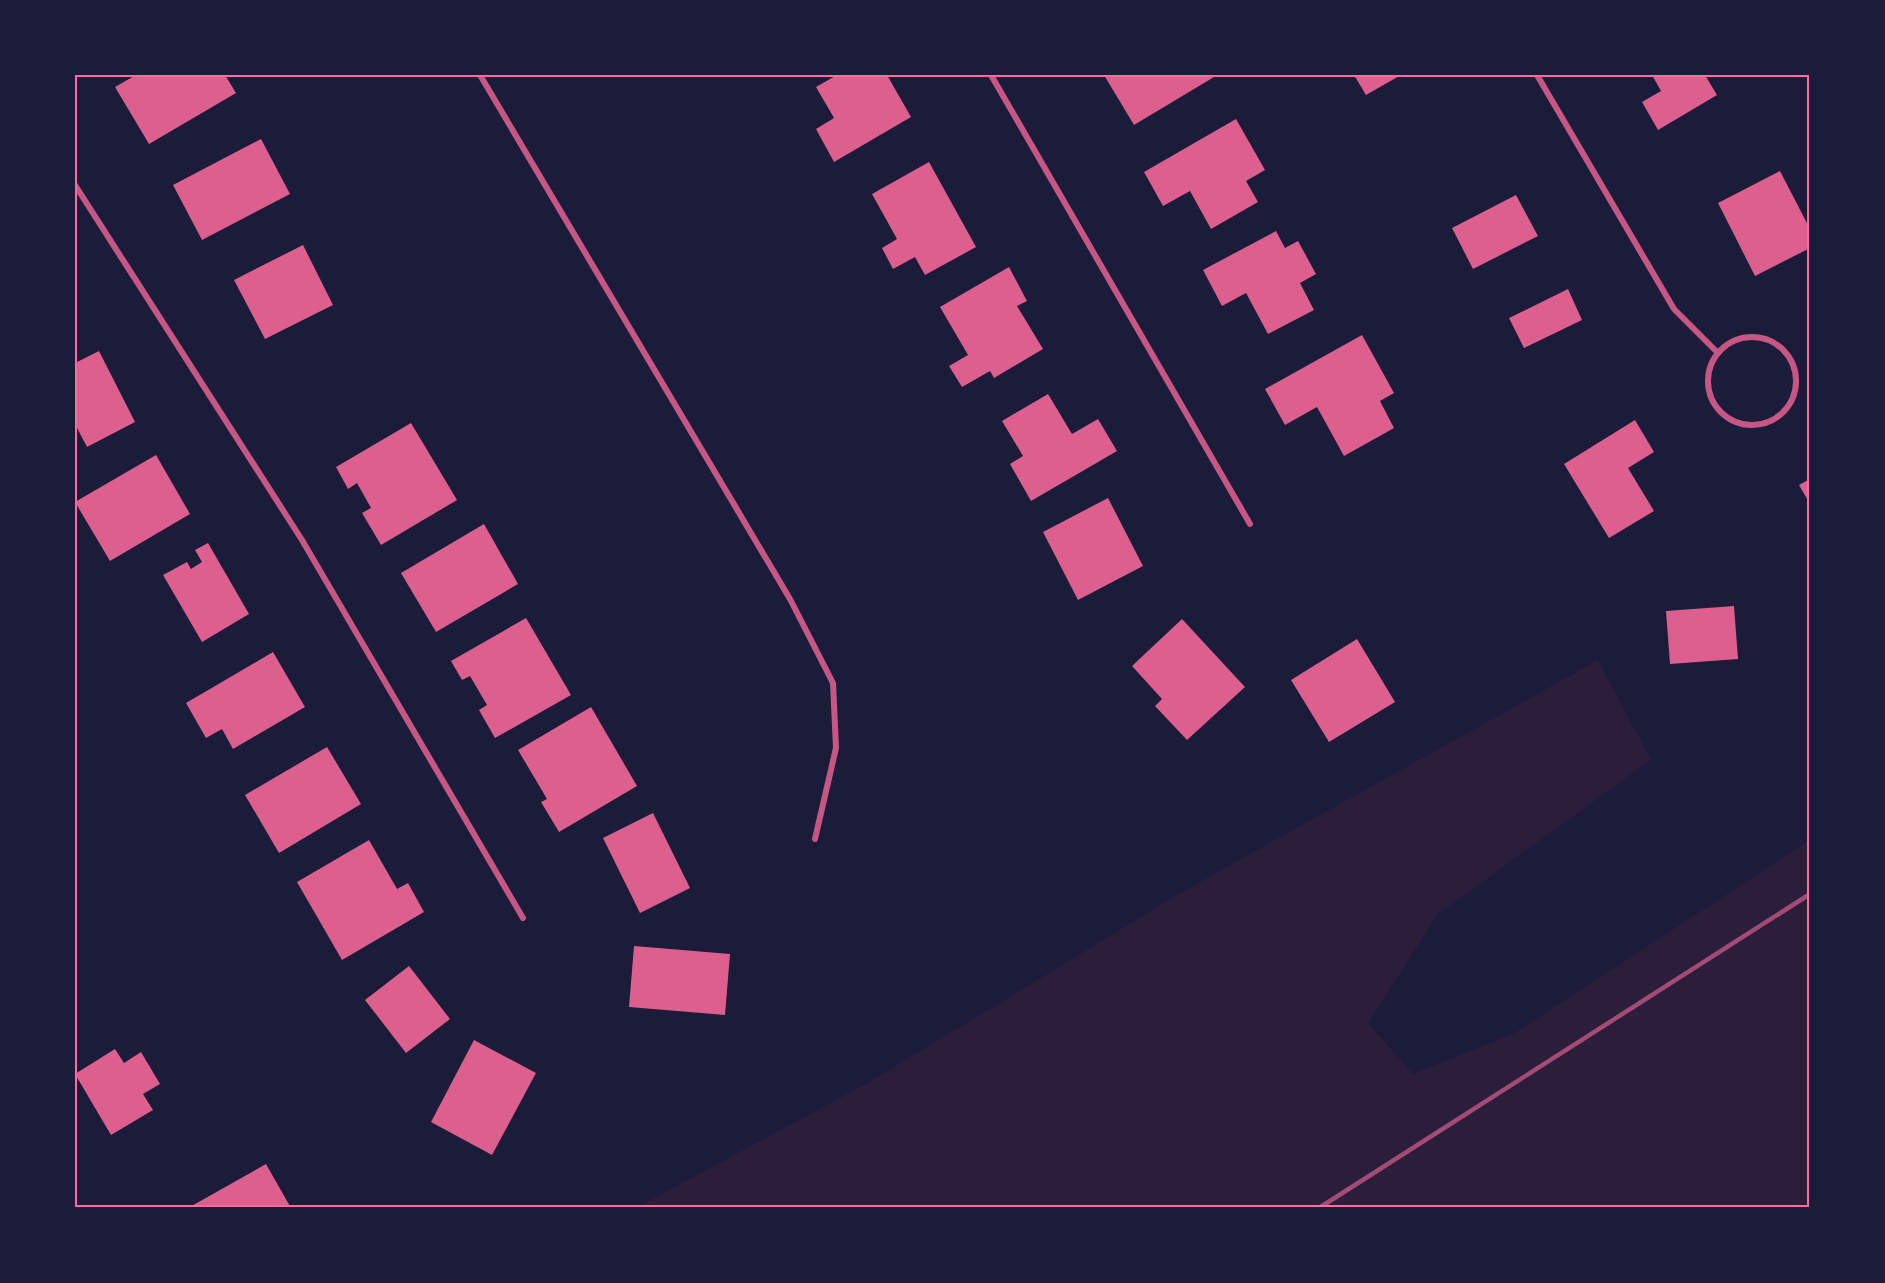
<svg xmlns="http://www.w3.org/2000/svg" width="1885" height="1283" viewBox="0 0 1885 1283" font-family="'Noto Sans',sans-serif">
<style>
.green{fill:#2a1e3b}
.building{fill:#dd5f8e}
.lines{fill:none;stroke-linecap:round;stroke-linejoin:round}
.minor{stroke:#c65784;stroke-width:6}
.rail{stroke:#a44b75;stroke-width:4.5}
.neatline{fill:none;stroke:#ff6b9d;stroke-width:2}
</style>
<rect width="100%" height="100%" fill="#1b1b3a"/>
<polygon class="green" points="1598,660 1651,760 1438,914 1368,1023 1413,1074 1513,1034 1810,840 1810,1208 636,1208 871,1081 1182,892"/>
<g class="building">
<polygon points="136,75 225,75 236,93 149,144 115,87"/>
<polygon points="837,75 887,75 911,117 834,162 816,129 834,118 816,87"/>
<polygon points="1104,75 1213,75 1214,77 1134,125"/>
<polygon points="1354,75 1401,75 1366,95"/>
<polygon points="1652,75 1705,75 1717,95 1658,130 1642,102 1661,91"/>
<polygon points="1236,119 1265,170 1246,181 1258,202 1211,229 1190,191 1163,206 1144,172"/>
<polygon points="261,139 290,194 202,240 173,185"/>
<polygon points="929,162 976,247 925,275 915,257 893,269 882,248 897,239 872,194"/>
<polygon points="1780,171 1810,229 1810,248 1755,276 1718,203"/>
<polygon points="1516,195 1538,236 1473,269 1452,228"/>
<polygon points="1276,231 1285,248 1298,241 1316,274 1300,283 1314,310 1268,334 1246,293 1222,306 1203,270"/>
<polygon points="303,245 333,305 265,339 234,280"/>
<polygon points="1009,267 1027,301 1017,306 1043,349 994,378 990,371 962,387 949,366 968,355 940,307"/>
<polygon points="1568,289 1582,320 1524,348 1509,318"/>
<polygon points="1362,335 1394,393 1380,401 1394,428 1344,456 1317,407 1285,425 1265,389"/>
<polygon points="99,351 135,422 87,447 75,424 75,363"/>
<polygon points="1048,394 1072,434 1098,419 1117,451 1031,501 1010,464 1023,456 1002,421"/>
<polygon points="1635,420 1654,452 1628,468 1654,511 1609,538 1564,464"/>
<polygon points="411,423 457,500 381,545 362,513 371,508 357,483 348,489 336,467"/>
<polygon points="156,455 190,514 110,561 75,502"/>
<polygon points="1810,479 1810,504 1799,485"/>
<polygon points="1108,498 1143,566 1078,600 1043,532"/>
<polygon points="484,524 518,584 436,632 401,573"/>
<polygon points="208,543 249,614 202,642 163,575 187,562 191,569 202,562 195,550"/>
<polygon points="1734,606 1738,659 1670,664 1666,611"/>
<polygon points="526,618 571,695 495,738 479,710 487,705 470,676 462,680 451,661"/>
<polygon points="1182,619 1245,687 1187,740 1155,706 1162,699 1132,666"/>
<polygon points="1357,639 1395,702 1329,742 1291,680"/>
<polygon points="273,652 305,707 233,749 222,729 206,738 186,703"/>
<polygon points="591,707 637,786 559,832 541,802 547,799 518,750"/>
<polygon points="327,747 361,804 279,853 245,795"/>
<polygon points="653,813 690,888 640,913 603,838"/>
<polygon points="369,840 397,889 408,883 424,912 342,960 297,882"/>
<polygon points="634,946 730,954 725,1015 629,1007"/>
<polygon points="409,966 450,1019 406,1053 365,1000"/>
<polygon points="474,1040 536,1073 492,1155 431,1122"/>
<polygon points="115,1049 124,1063 141,1052 160,1084 143,1094 153,1110 111,1135 75,1074"/>
<polygon points="266,1164 291,1208 188,1208"/>
</g>
<g class="lines">
<g class="minor">
<polyline points="480,75 790,599 833,683 836,748 815,839"/>
<polyline points="991,75 1250,524"/>
<polyline points="1537,75 1674,309 1717,352"/>
<polyline points="75,185 302,540 523,918"/>
<circle cx="1752" cy="381" r="44"/>
</g>
<polyline class="rail" points="1319,1208 1810,894"/>
</g>
<rect width="1885" height="1283" fill="none" stroke="#1b1b3a" stroke-width="153"/>
<rect x="76" y="76" width="1732" height="1130" class="neatline"/>
</svg>
